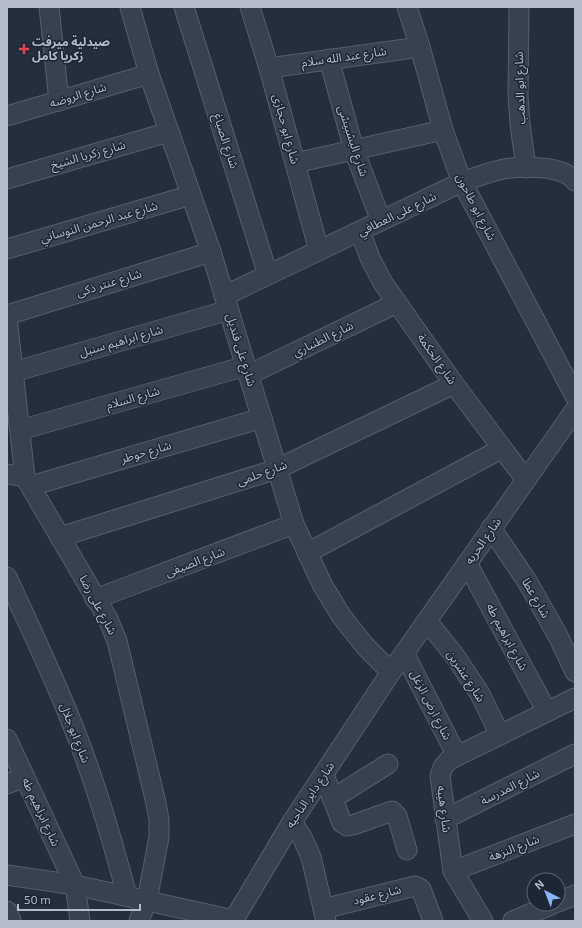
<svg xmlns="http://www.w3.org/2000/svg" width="582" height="928" viewBox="0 0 582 928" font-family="'Exo 2','Noto Sans Arabic',sans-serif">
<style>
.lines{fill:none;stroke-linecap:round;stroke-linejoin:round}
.minor-casing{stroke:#565f6c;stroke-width:21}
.minor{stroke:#38414e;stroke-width:19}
.health-dot{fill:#e0444e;stroke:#1d2633;stroke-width:1.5}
.labels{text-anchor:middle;stroke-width:3;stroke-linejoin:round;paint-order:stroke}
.poi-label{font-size:12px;font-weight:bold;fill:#b4bcc9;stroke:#1d2633;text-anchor:start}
.street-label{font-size:12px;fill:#b4bcc9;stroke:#1d2633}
</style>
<rect width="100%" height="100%" fill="#242f3e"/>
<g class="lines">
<defs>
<g id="minor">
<polyline points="49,7 59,101"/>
<polyline points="130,7 149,74 211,252 294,524 323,586 342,617 365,646 391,672"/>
<polyline points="184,7 268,275"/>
<polyline points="250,7 269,68 319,251"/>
<polyline points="407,7 420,47 443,130 462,182 575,396"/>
<polyline points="519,7 518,95 520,124 526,168"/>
<polyline points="329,59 354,150 381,221"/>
<polyline points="269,68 420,47"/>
<polyline points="7,116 149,74"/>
<polyline points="295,163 443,130"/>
<polyline points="7,179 169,132"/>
<polyline points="360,231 370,258 383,283 454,384 526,480"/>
<polyline points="7,249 191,195"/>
<path d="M224 296 462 182C476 177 489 172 504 169 522 166 563 165 575 181"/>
<polyline points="7,315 211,252"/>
<polyline points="7,318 25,477 108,619 117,641 156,803 159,820 159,837 147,900 139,921"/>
<polyline points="13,372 229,310"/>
<polyline points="248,375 397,303"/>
<polyline points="20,430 246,366"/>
<polyline points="7,474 25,477"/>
<polyline points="31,486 262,418"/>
<polyline points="491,528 527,581 558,636 575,672"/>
<polyline points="60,537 277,469 454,384"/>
<polyline points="307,553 501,449"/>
<polyline points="467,563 547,712"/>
<path d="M7 577C28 623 50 669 69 716 93 774 111 835 127 896"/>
<polyline points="95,599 294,524"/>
<polyline points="427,621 455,656 480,694 500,735"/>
<polyline points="404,653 457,756"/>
<polyline points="7,739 75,885 80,921"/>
<polyline points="324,775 342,823 347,826 353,825 392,811 397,816 407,850"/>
<polyline points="7,784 25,777"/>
<polyline points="332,799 388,764"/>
<polyline points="445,819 575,754"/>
<polyline points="292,822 302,837 311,857 326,921"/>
<polyline points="453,871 575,824"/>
<polyline points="7,875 75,885 234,920"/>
<polyline points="558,902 575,895"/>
<polyline points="323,909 415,886 421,889 433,921"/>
<polyline points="7,911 11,921"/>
<polyline points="233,921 292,822 391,672 575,410"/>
<polyline points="483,921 453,871 440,776 443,767 449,760 575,698"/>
<polyline points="513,921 553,904"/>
</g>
</defs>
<use href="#minor" class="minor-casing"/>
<use href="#minor" class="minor"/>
</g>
<path class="health-dot" d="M22 43h4v4h4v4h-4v4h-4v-4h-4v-4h4z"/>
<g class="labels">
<g class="poi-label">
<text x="32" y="46">صيدلية ميرفت<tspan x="32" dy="14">زكريا كامل</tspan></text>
</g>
<g class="street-label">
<text transform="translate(344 57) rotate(-8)" y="4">شارع عبد الله سلام</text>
<text transform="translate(520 88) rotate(-92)" y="4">شارع ابو الدهب</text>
<text transform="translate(78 95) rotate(-17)" y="4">شارع الروضه</text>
<text transform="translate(286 129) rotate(75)" y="4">شارع ابو حجازى</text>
<text transform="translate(226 141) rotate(72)" y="4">شارع الصباغ</text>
<text transform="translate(353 141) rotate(72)" y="4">شارع البشبيشى</text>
<text transform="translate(88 155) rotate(-16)" y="4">شارع زكريا الشيخ</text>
<text transform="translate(476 207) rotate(63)" y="4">شارع ابو طاحون</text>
<text transform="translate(397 214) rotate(-26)" y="4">شارع على العطافي</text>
<text transform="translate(99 222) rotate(-16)" y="4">شارع عبد الرحمن النوساني</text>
<text transform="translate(109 283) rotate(-17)" y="4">شارع عنتر ذكى</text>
<text transform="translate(323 339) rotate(-26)" y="4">شارع الطنباري</text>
<text transform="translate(121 341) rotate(-16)" y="4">شارع ابراهيم سنبل</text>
<text transform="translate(241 350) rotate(73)" y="4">شارع على قنديل</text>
<text transform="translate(437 359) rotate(55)" y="4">شارع الحكمة</text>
<text transform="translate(133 398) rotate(-16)" y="4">شارع السلام</text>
<text transform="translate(146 452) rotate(-16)" y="4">شارع حوطر</text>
<text transform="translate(262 473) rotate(-20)" y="4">شارع حلمى</text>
<text transform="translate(483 541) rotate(-55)" y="4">شارع الحريه</text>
<text transform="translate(195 562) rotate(-21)" y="4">شارع الصيفى</text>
<text transform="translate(536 598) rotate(60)" y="4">شارع عطا</text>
<text transform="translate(98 605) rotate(62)" y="4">شارع على رضا</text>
<text transform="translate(507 637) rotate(62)" y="4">شارع ابراهيم طه</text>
<text transform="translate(466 676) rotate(57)" y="4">شارع عشرين</text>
<text transform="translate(431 705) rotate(63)" y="4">شارع ارض الزغل</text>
<text transform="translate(75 733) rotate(69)" y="4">شارع ابو جلال</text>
<text transform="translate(510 787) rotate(-27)" y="4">شارع المدرسة</text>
<text transform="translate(310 795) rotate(-56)" y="4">شارع داير الناحيه</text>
<text transform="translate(444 809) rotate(83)" y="4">شارع هيبه</text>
<text transform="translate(41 812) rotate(65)" y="4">شارع ابراهيم طه</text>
<text transform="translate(514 848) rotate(-21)" y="4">شارع النزهة</text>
<text transform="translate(377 895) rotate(-14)" y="4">شارع عقود</text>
</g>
</g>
<rect width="582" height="928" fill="none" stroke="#b4bcc9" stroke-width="16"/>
<g transform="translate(546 892) rotate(318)"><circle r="19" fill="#1d2633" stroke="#59626f"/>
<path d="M0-3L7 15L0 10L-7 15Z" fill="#8ab4f8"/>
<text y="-6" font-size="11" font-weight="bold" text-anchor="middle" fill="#b4bcc9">N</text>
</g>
<path d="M18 904v6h122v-6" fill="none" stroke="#b4bcc9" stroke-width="2"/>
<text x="24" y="904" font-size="12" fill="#b4bcc9" stroke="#1d2633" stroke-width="3" paint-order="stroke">50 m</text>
</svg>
